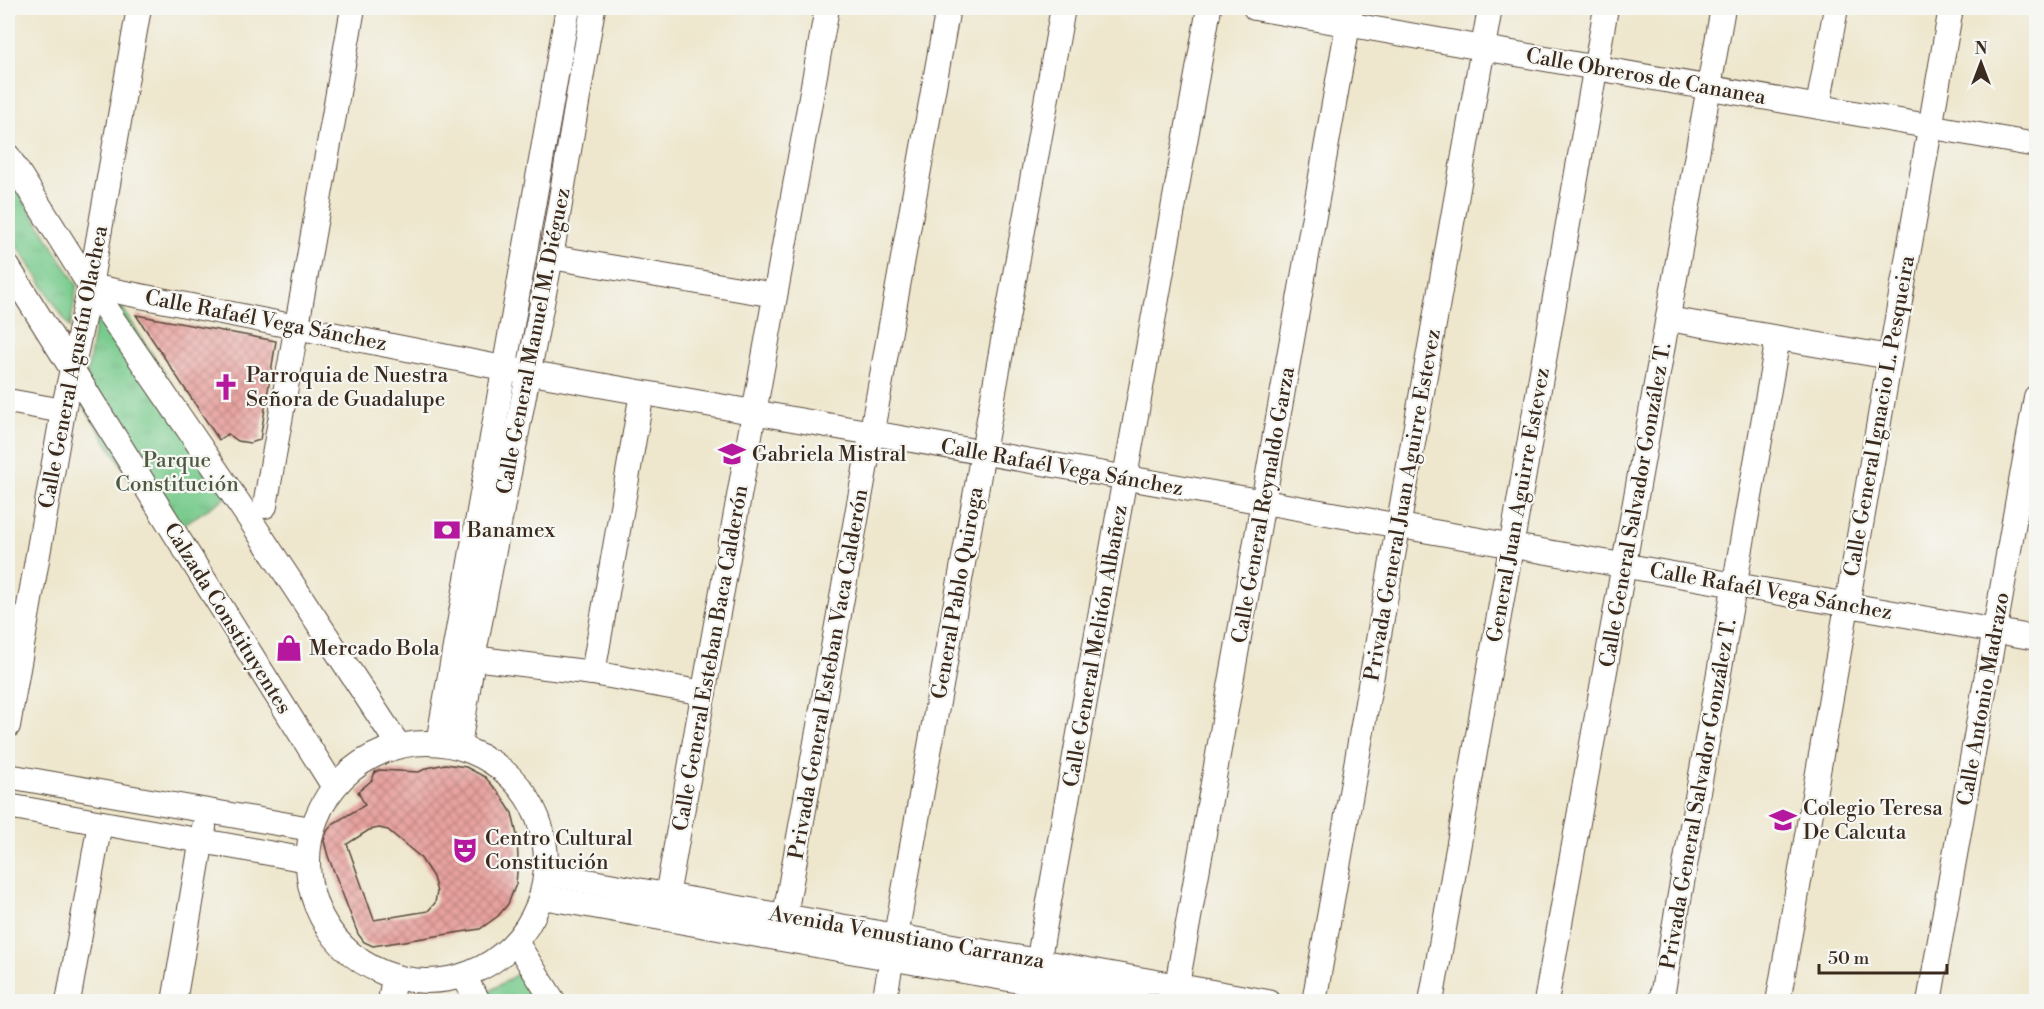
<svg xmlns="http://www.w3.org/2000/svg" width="2044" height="1009" viewBox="0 0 2044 1009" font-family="'Libre Bodoni',serif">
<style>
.park{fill:url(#park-tufts);stroke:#5a7a56;stroke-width:1.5}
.building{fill:url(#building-cross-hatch);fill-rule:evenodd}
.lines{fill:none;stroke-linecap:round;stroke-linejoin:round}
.minor-casing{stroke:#564638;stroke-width:26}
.minor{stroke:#fff;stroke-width:24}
.labels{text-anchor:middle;stroke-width:4.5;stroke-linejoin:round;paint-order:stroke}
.street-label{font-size:21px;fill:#3b2a1e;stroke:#f6f6f2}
.poi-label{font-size:21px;fill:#3b2a1e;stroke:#f6f6f2;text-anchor:start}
.park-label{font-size:21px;fill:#4d5a3f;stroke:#f6f6f2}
</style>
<defs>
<pattern id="park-tufts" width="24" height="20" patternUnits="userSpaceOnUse" patternTransform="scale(1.5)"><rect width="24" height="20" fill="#78cb8d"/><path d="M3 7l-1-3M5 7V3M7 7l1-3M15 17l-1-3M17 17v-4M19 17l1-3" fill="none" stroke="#69ae79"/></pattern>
<pattern id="building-cross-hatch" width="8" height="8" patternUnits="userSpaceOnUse" patternTransform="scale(1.5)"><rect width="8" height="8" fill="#e8a29f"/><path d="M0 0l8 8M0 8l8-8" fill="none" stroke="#bd8481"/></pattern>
</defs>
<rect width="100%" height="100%" fill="#f6f6f2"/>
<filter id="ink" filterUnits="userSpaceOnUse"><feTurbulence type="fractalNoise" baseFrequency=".0167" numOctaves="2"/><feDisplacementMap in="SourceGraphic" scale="12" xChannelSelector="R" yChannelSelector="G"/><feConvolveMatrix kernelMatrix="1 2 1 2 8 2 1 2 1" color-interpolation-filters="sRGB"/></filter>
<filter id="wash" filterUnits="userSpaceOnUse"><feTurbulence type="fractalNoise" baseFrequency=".008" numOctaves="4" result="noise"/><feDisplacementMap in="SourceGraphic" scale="24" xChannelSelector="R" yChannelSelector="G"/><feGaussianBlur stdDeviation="1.35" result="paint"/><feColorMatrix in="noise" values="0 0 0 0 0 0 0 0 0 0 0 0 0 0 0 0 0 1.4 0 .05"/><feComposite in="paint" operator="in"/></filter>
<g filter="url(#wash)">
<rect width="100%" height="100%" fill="#eee7cd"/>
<g class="park">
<polygon points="8,175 77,285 70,328 8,231"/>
<polygon points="99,303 121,306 239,489 167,535 82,404"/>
<polygon points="522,971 542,1001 494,1001 488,992"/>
</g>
<g id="blocks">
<g class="building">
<polygon points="136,315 276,341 260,440 250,443 238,441 228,434 219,440"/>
<path d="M445 764 466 767 485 777 500 794 512 813 517 835 518 860 516 884 508 904 498 916 480 929 373 946 364 942 358 934 328 856 324 841 327 831 334 823 365 805 358 792 372 780 375 772 380 770 419 772 427 768ZM379 828 388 830 420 857 433 877 437 892 435 903 428 911 374 920 347 844 369 830Z"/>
</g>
</g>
</g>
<g filter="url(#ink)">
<use href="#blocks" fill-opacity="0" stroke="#564638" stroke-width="1.5"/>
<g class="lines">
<defs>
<g id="minor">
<polyline points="1255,8 2036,145"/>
<polyline points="1818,106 1836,8"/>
<polyline points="8,156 90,286 249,518 399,746"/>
<polyline points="551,257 775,295"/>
<polyline points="8,267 334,787"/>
<polyline points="90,286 503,368 2036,638"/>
<polyline points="1668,319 1890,357"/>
<polyline points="8,401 63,411"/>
<polyline points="265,506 353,8"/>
<polyline points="473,658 593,673 704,693"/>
<polyline points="593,673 642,393"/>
<polyline points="8,726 63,411 90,286 139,8"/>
<circle cx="427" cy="862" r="119"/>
<polyline points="438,743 568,8"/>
<polyline points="459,746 473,658 551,257 593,8"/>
<polyline points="8,776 311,829"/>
<polyline points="8,806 307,860"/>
<polyline points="547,874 1268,1002"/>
<polyline points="542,897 1140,1002"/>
<polyline points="785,915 948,8"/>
<polyline points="663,918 827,8"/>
<polyline points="516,942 554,1002"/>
<polyline points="463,976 479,1002"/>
<polyline points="68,1002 100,823"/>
<polyline points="174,1002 204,827"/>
<polyline points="390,1002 394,977"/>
<polyline points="884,1002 1063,8"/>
<polyline points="1031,1002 1209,8"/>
<polyline points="1174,1002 1351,8"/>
<polyline points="1314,1002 1490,8"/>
<polyline points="1431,1002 1606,8"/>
<polyline points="1546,1002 1723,8"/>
<polyline points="1661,1002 1778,338"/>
<polyline points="1778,1002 1951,8"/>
<polyline points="1929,1002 2036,397"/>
</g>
</defs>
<use href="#minor" class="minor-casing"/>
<use href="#minor" class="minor"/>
</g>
</g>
<defs>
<symbol id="church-bare" viewBox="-9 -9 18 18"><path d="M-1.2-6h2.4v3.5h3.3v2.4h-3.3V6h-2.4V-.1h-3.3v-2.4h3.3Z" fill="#b5179e" stroke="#f6f6f2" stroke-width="2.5" paint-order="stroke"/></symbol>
<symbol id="school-bare" viewBox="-9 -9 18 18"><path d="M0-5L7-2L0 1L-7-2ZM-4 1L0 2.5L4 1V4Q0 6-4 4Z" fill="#b5179e" stroke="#f6f6f2" stroke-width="2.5" paint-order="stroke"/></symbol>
<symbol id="bank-bare" viewBox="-9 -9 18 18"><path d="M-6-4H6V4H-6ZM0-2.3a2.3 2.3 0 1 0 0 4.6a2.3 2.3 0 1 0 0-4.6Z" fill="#b5179e" stroke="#f6f6f2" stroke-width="2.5" paint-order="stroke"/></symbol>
<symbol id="shop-bare" viewBox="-9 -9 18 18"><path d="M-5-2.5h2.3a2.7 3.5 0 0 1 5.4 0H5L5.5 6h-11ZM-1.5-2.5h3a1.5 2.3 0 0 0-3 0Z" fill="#b5179e" stroke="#f6f6f2" stroke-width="2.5" paint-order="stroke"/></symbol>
<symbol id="theatre-bare" viewBox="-9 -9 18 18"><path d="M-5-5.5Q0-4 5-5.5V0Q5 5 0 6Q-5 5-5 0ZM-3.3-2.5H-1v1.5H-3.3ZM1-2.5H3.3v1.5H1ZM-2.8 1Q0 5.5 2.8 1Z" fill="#b5179e" stroke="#f6f6f2" stroke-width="2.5" paint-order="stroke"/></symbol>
</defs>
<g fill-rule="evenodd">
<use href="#church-bare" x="207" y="368" width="38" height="38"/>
<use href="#school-bare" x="713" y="435" width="38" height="38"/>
<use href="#bank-bare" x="428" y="511" width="38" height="38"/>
<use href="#shop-bare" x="270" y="629" width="38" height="38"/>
<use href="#school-bare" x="1764" y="801" width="38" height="38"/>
<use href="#theatre-bare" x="446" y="831" width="38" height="38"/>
</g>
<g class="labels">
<g class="street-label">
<text transform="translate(1646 76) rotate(10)" y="7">Calle Obreros de Cananea</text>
<text transform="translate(266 320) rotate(11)" y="7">Calle Rafaél Vega Sánchez</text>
<text transform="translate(533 341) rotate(-79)" y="7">Calle General Manuel M. Diéguez</text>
<text transform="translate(73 367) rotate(-79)" y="7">Calle General Agustín Olachea</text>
<text transform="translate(1879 416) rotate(-80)" y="7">Calle General Ignacio L. Pesqueira</text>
<text transform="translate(1062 467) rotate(10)" y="7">Calle Rafaél Vega Sánchez</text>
<text transform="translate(1263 505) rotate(-80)" y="7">Calle General Reynaldo Garza</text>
<text transform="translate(1402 505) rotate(-80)" y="7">Privada General Juan Aguirre Estevez</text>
<text transform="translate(1518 505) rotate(-80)" y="7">General Juan Aguirre Estevez</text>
<text transform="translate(1635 505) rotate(-80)" y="7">Calle General Salvador González T.</text>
<text transform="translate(1771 591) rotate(10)" y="7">Calle Rafaél Vega Sánchez</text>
<text transform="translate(957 593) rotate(-80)" y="7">General Pablo Quiroga</text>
<text transform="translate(228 618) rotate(58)" y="7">Calzada Constituyentes</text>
<text transform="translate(1095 646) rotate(-80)" y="7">Calle General Melitón Albañez</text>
<text transform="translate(710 658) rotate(-80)" y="7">Calle General Esteban Baca Calderón</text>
<text transform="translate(828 674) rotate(-80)" y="7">Privada General Esteban Vaca Calderón</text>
<text transform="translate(1983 699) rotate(-80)" y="7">Calle Antonio Madrazo</text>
<text transform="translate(1698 794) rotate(-80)" y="7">Privada General Salvador González T.</text>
<text transform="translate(907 937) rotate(10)" y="7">Avenida Venustiano Carranza</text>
</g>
<g class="poi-label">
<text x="246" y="382">Parroquia de Nuestra<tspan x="246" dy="24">Señora de Guadalupe</tspan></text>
<text x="752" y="461">Gabriela Mistral</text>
<text x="467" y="537">Banamex</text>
<text x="309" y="655">Mercado Bola</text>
<text x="1803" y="815">Colegio Teresa<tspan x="1803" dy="24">De Calcuta</tspan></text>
<text x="485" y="845">Centro Cultural<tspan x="485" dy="24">Constitución</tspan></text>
</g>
<g class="park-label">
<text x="177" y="467">Parque<tspan x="177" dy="24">Constitución</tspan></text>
</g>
</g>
<rect width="2044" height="1009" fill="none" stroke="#f6f6f2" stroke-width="30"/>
<g transform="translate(1981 63)" stroke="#f6f6f2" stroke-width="4.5" paint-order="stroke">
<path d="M0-4.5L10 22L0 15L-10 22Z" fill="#3b2a1e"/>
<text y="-9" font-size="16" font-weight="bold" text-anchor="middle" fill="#3b2a1e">N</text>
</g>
<path d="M1819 964v9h128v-9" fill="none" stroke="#3b2a1e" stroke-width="3"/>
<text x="1828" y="964" font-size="18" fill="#3b2a1e" stroke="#f6f6f2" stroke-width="4.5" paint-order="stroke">50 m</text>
</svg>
